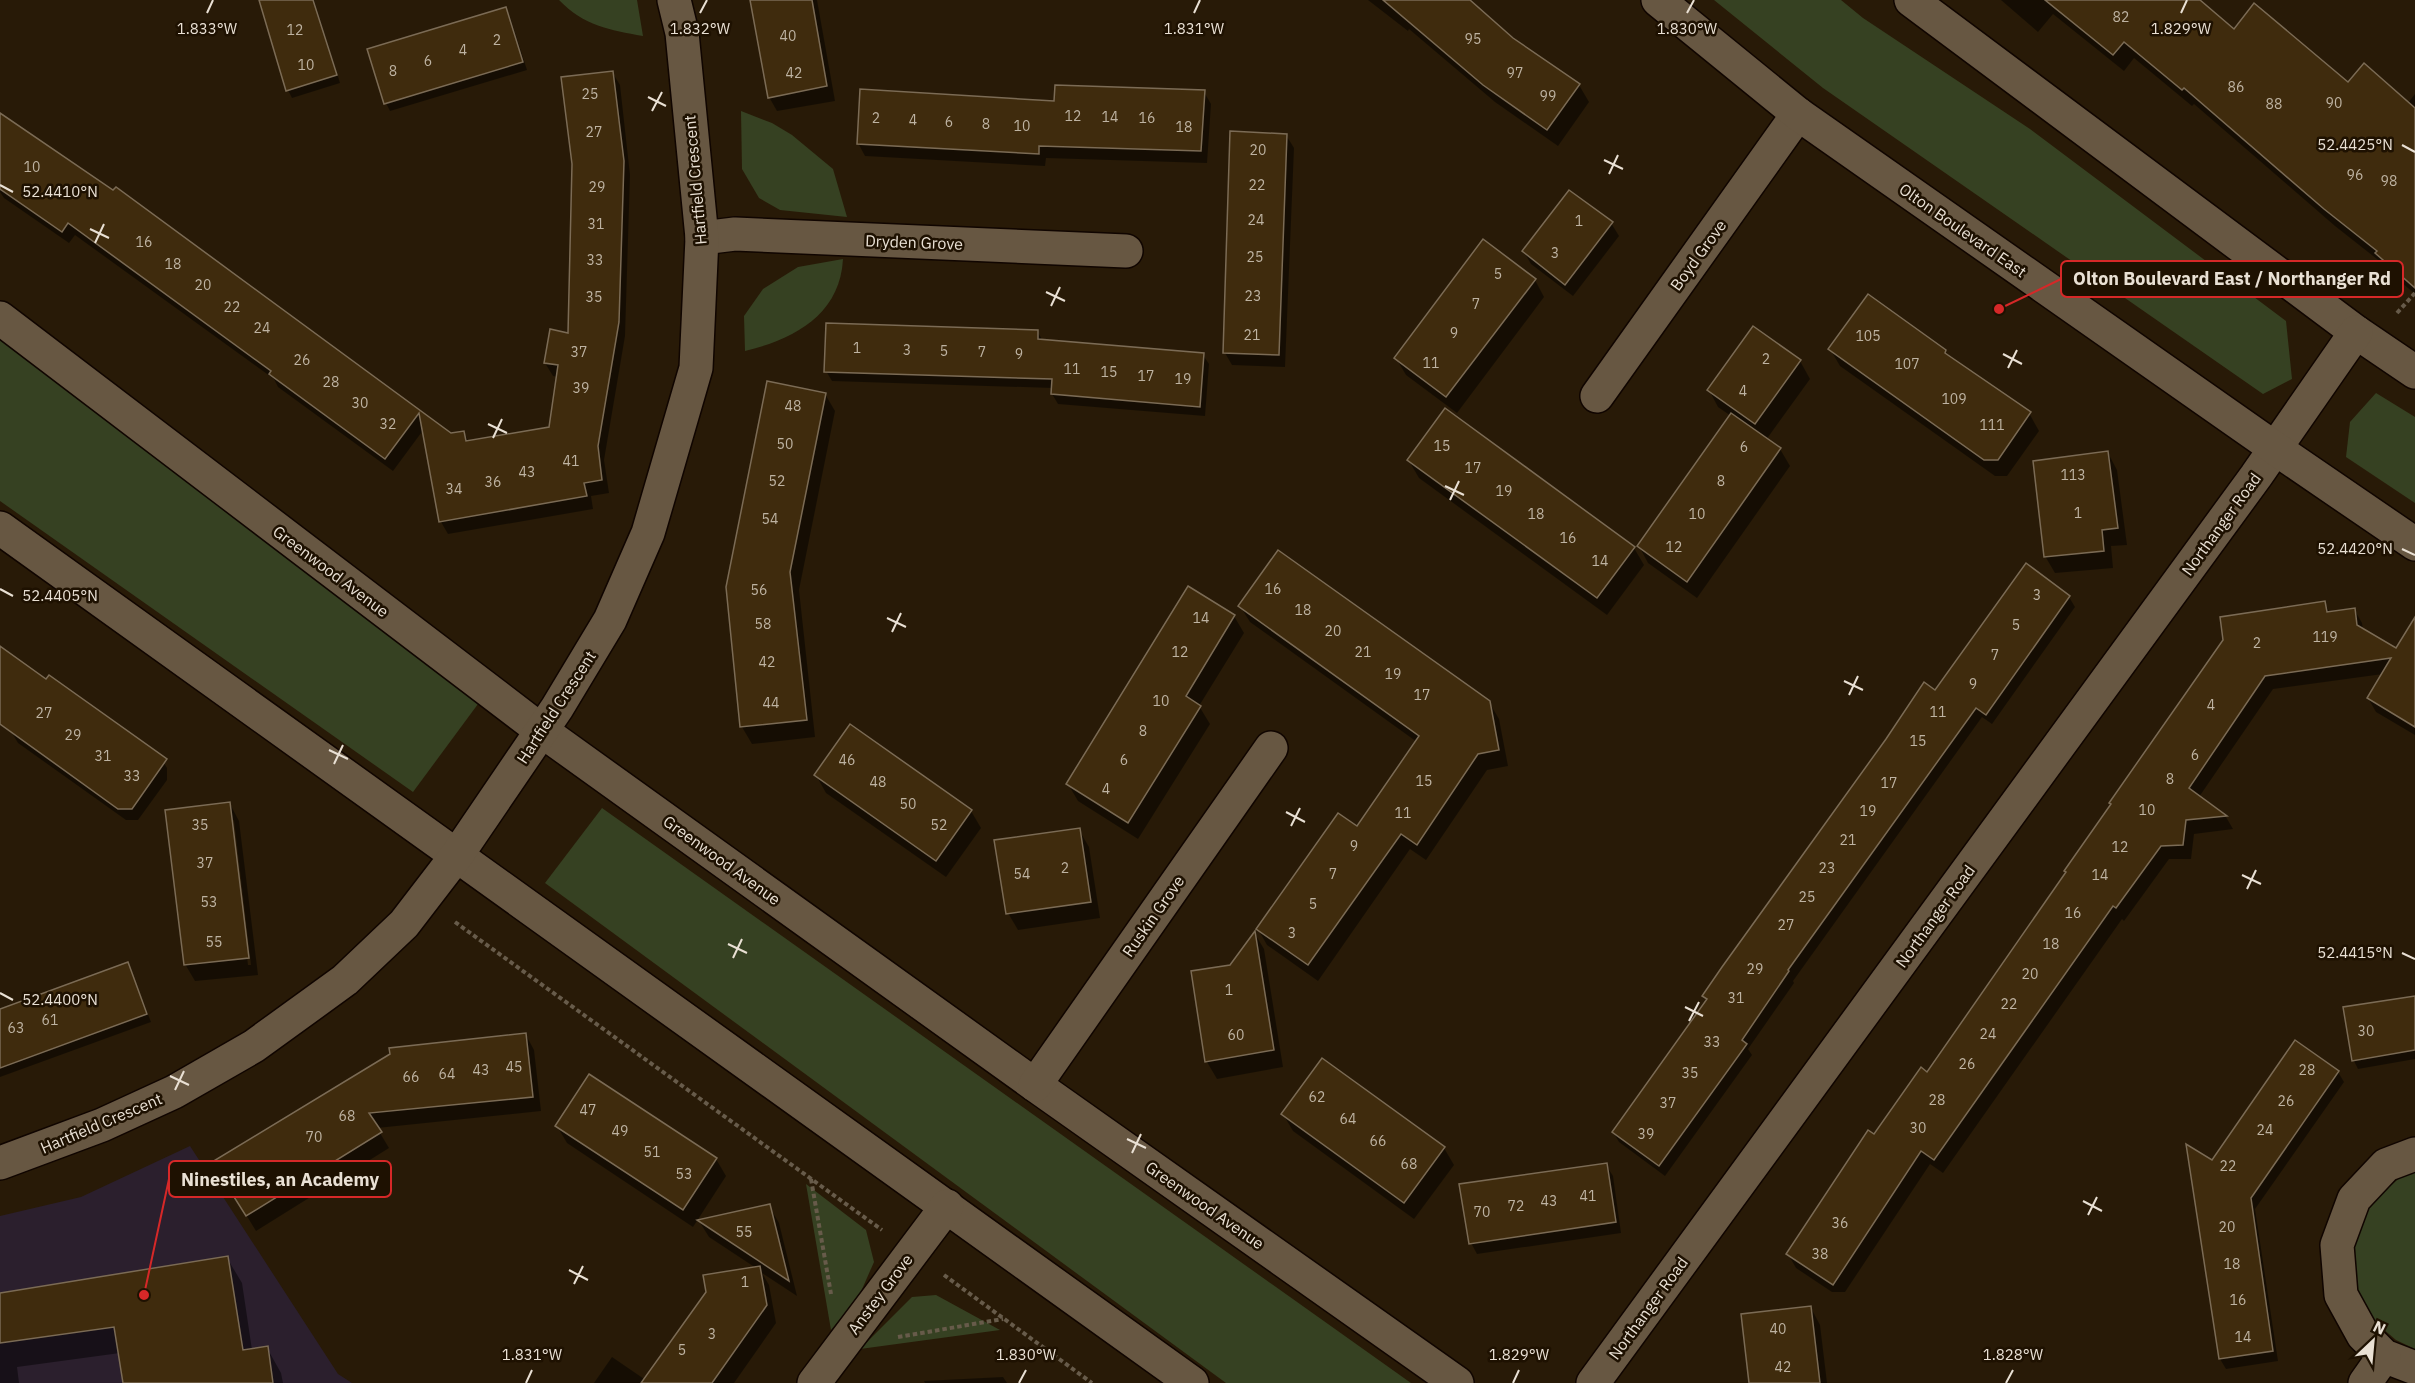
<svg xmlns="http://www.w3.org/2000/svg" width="2415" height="1383" viewBox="0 0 2415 1383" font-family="'IBM Plex Sans',sans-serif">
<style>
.education{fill:#2b1f2d}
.green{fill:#364122}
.shadow{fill:#0007;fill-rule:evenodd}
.building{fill:#3f2b0d;stroke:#7b6b55;stroke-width:1.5}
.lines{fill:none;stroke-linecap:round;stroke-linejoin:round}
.minor-casing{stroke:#100500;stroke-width:36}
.secondary-casing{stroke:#100500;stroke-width:36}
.path{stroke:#675b4a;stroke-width:4;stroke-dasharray:4.5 3;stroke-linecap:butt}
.minor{stroke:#675742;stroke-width:33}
.secondary{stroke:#675742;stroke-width:33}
.ticks{fill:none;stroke:#e9e0d4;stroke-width:2}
.labels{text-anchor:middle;stroke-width:5;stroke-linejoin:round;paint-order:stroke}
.number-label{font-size:14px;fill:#beb3a2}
.street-label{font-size:16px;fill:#e9e0d4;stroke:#1e1101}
.ticks-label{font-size:15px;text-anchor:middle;fill:#e9e0d4;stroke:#1e1101;stroke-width:5;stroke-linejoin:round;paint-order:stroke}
.leader{fill:none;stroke:#d62828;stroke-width:2}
.callout-dot{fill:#d62828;stroke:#1e1101;stroke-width:2}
.callout{fill:#1e1101;stroke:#d62828;stroke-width:2}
.callout-label{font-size:18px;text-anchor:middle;font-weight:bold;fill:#e9e0d4}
</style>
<rect width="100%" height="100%" fill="#281a07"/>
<polygon class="education" points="190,1146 338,1374 352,1383 0,1383 0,1216 81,1197"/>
<g class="green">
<path d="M559 0H637L643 36C610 30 584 26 559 0Z"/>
<polygon points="1714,0 1841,0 1863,18 2030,129 2286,321 2292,379 2263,394 1823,88"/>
<polygon points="741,111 772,123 792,135 833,169 847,217 780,210 759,198 742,169"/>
<path d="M843 259C840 315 794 339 745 351L744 316 763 289 798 267Z"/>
<polygon points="0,337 478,704 413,792 0,501"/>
<polygon points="2376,393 2415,417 2415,503 2346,457 2350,422"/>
<polygon points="602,808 1411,1383 1226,1383 545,883"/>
<polygon points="2415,1167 2415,1349 2396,1340 2375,1322 2354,1286 2349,1249 2367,1206 2411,1168"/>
<polygon points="806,1184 866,1230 874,1262 859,1296 831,1330"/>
<polygon points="936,1295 1000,1330 860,1349 912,1297"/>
</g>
<g class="shadow">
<polygon points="259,0 314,0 340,83 292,98 288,90"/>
<polygon points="752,0 817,0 835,101 777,111 769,97"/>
<polygon points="1368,0 1469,0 1512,39 1579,85 1589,102 1558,146 1495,102 1409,29 1408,31"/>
<polygon points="2001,0 2197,0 2234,31 2348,85 2408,103 2415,94 2415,294 2387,270 2382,263 2335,226 2194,104 2192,106 2134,58 2124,71 2053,14 2038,32"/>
<polygon points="505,9 510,17 527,70 390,111 386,103"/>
<polygon points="612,72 620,85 630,175 625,336 604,460 609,493 591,496 593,509 448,534 441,522 424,429 393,471 278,387 274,379 75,235 69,243 4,198 0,192 0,113 451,435 464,433 469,442 551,428 558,377 553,376 545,363 570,335"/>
<polygon points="1204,92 1211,104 1207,163 1046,158 1045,166 865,156 858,143 1056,103"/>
<polygon points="1286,135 1294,148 1285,367 1232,365 1225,353"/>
<polygon points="1611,223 1619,236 1573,296 1531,264 1524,252"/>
<polygon points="1535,280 1544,297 1457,413 1406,375 1396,358"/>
<polygon points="1753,328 1800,361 1810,379 1766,440 1780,449 1790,466 1697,598 1648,563 1639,546 1731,416 1718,407 1709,390"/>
<polygon points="1037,331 1043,341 1203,355 1209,364 1205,416 1058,404 1052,394 1053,388 832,381 826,371"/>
<polygon points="1830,349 1945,351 1949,357 2029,413 2039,431 2007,476 1995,476 1840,366"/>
<polygon points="825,394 835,411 799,590 815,737 752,744 742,727 727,587"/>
<polygon points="2108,453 2117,470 2127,545 2111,546 2113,568 2055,573 2045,556"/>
<polygon points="1409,461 1634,548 1644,565 1607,615 1419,478"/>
<polygon points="2069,597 2075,607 1992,724 1982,717 1793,981 1794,983 1748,1049 1752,1055 1665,1176 1619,1142 1613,1132 1707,1001 1704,996 1936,692"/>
<polygon points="2325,603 2330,613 2354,609 2362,623 2363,630 2415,661 2415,735 2376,712 2368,698 2383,674 2273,689 2199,797 2226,817 2233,829 2194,834 2191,859 2169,859 2124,921 2122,919 1943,1173 1930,1164 1845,1292 1832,1292 1796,1268 1788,1254 1875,1136"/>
<polygon points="1240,606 1489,702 1499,719 1508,766 1487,770 1426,860 1410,849 1318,981 1267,945 1258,929 1358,828 1417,742 1250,622"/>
<polygon points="1234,616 1244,633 1199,706 1210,724 1138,839 1078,801 1068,784"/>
<polygon points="0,648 159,755 167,768 167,780 138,820 126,820 18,743 12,733 0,724"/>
<polygon points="816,775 971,811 981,828 946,877 826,793"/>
<path d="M230 804 239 821 258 975 195 981 185 964ZM231 820H234L251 965H248Z"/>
<polygon points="1079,830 1089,847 1100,918 1018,930 1008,913"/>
<polygon points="1255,934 1264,949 1283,1067 1217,1079 1207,1062 1193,972 1231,966"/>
<polygon points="128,964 151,1022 0,1077 0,1011"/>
<polygon points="2415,997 2415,1059 2358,1069 2354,1061 2345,1009"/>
<polygon points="526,1035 534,1050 541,1111 377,1128 389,1148 256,1231 223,1177"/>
<polygon points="2338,1072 2344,1082 2255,1209 2278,1361 2226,1369 2220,1359 2188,1147 2212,1162"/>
<polygon points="1283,1114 1444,1148 1454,1165 1414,1219 1293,1131"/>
<polygon points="557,1126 716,1159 726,1176 693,1227 567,1143"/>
<polygon points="1606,1165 1613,1176 1621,1233 1477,1254 1471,1243"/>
<polygon points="769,1206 779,1223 797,1296 762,1273 769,1285 776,1323 734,1383 662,1383 756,1268 709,1237 699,1221"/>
<polygon points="227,1258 242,1283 252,1350 267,1348 281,1373 283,1383 124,1383 120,1353 17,1367 19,1383 0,1383 0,1295"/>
<polygon points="1811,1308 1820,1325 1827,1383 1750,1383"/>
<polygon points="612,1357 650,1383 594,1383"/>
<polygon points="1003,1377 1007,1383 925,1383 924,1381"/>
</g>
<g class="building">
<polygon points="259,0 313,0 337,75 286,91"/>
<polygon points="750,0 812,0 827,86 768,98"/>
<polygon points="1383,0 1470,0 1513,38 1580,84 1547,130 1483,85"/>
<polygon points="2045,0 2200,0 2234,29 2254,3 2348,82 2364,63 2415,108 2415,288 2375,253 2377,251 2324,209 2184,88 2182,90 2124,42 2113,55"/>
<polygon points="506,7 523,62 384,104 367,49"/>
<polygon points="613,71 624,161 619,322 598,446 602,480 584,483 587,496 439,522 419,413 385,459 269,374 271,371 68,223 62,232 0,189 0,113 113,190 116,187 451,433 464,431 466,441 549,427 558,365 544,363 550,329 568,333 572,164 561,77"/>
<polygon points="1055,85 1205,90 1201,151 1039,146 1039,154 857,144 860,89 1054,101"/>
<polygon points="1230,131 1287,134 1279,355 1223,353"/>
<polygon points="1569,190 1613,222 1565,285 1522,251"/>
<polygon points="1483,239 1536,279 1446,397 1394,358"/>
<polygon points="1868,294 1946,350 1945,353 2031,412 1998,460 1984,460 1828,349"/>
<polygon points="826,323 1038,330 1038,339 1204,353 1200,407 1051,394 1052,379 824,372"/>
<polygon points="1753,326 1801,360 1755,424 1707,390"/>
<polygon points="767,381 826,393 790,572 807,720 740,727 726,587"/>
<polygon points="1445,408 1635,547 1597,598 1407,460"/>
<polygon points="1731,413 1781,448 1687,582 1637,546"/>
<polygon points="2108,451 2118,528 2102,530 2104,551 2044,557 2033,461"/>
<polygon points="1278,550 1490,701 1499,750 1478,754 1417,845 1401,834 1308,965 1256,929 1338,813 1357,826 1419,736 1238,606"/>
<polygon points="2026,563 2070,596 1986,715 1976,708 1788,970 1789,971 1742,1040 1747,1044 1659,1166 1612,1132 1707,999 1702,996 1722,967 1886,739 1924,682 1935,690"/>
<polygon points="1188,586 1235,615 1186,696 1201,706 1128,823 1066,784"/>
<polygon points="2325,601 2327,612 2355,608 2357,625 2396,648 2415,617 2415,727 2367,698 2391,658 2265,676 2189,788 2227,816 2186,820 2183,845 2161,846 2116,908 2113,906 1934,1160 1921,1151 1833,1285 1786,1254 1868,1130 1874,1134 1921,1067 1927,1072 2066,872 2064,871 2111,804 2109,803 2223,640 2220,617"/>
<polygon points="0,646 46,679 49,675 167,759 132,809 118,809 0,724"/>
<polygon points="850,724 972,810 936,861 814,775"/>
<polygon points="230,802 249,958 184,965 165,810"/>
<polygon points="1080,828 1091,902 1006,914 994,840"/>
<polygon points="1255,931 1274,1050 1205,1062 1191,971 1230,965"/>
<polygon points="128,962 147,1014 0,1068 0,1009"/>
<polygon points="2415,996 2415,1050 2352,1061 2343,1007"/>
<polygon points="526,1033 533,1097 369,1113 382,1132 246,1216 212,1162 390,1054 389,1048"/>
<polygon points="2295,1040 2339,1071 2251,1198 2273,1351 2219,1359 2186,1144 2212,1160"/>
<polygon points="1322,1058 1445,1147 1404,1203 1281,1114"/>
<polygon points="589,1074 717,1158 683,1210 555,1126"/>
<polygon points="1607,1163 1616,1222 1469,1244 1459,1184"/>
<polygon points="770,1204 789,1281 697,1220"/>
<polygon points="228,1256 243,1350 268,1346 273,1383 123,1383 114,1327 0,1343 0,1293"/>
<polygon points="760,1266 767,1305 712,1383 641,1383 706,1292 703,1275"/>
<polygon points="1811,1306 1820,1383 1749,1383 1741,1314"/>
</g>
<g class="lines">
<defs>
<g id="minor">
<polyline points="1911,0 2356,332 2415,372"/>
<polyline points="702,238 735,234 1126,251"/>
<polyline points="0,318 542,731 1035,1085 1457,1383"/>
<polyline points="1597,396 1798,114"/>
<polyline points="0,528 1192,1383"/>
<polyline points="1035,1085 1271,748"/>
<polyline points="2415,1154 2386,1165 2354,1199 2337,1245 2341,1295 2363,1335 2384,1356 2415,1368"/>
<polyline points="0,1163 102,1125 174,1092 254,1046 345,980 404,924 457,855 557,708 610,620 648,533 696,368 702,238 682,33 674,0"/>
<polyline points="814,1383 947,1206"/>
<polyline points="1593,1383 2256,476 2356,332"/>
<polyline points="2365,1383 2384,1356"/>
</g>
<polyline id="secondary" points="1658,0 1798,114 2276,449 2415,544"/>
</defs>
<use href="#minor" class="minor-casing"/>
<use href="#secondary" class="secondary-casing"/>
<g class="path">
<polyline points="2397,313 2415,293"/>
<polyline points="455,922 882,1230"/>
<polyline points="811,1179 831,1294"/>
<polyline points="944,1275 1092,1383"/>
<polyline points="898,1337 1003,1319"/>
</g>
<use href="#minor" class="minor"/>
<use href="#secondary" class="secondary"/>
</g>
<path class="ticks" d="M207 13 213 0M700 13 707 0M1194 13 1200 0M1687 13 1694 0M2181 13 2187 0M648 97 666 106M652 111 662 92M2402 145 2415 152M1604 160 1623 169M1609 174 1618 155M0 185 13 192M90 229 109 238M95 243 104 224M1046 292 1065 301M1051 306 1060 287M2003 354 2022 364M2008 368 2017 350M488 424 507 433M493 438 502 419M1445 486 1464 495M1450 500 1459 481M2402 549 2415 555M0 589 13 596M887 618 906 627M892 632 901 613M1844 681 1863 690M1849 695 1858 676M329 750 348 759M334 764 343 745M1286 812 1305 822M1291 826 1300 808M2242 875 2261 884M2247 889 2256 870M728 944 747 953M2402 953 2415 959M733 958 742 939M0 993 13 1000M1685 1007 1703 1016M1689 1021 1699 1002M170 1076 189 1085M175 1090 184 1071M1127 1139 1146 1148M1132 1153 1141 1134M2083 1201 2102 1211M2088 1215 2097 1197M569 1270 588 1280M574 1284 583 1266M526 1383 532 1370M1019 1383 1026 1370M1513 1383 1519 1370M2006 1383 2013 1370"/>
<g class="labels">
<g class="number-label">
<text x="2121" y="22">82</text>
<text x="295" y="35">12</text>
<text x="788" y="41">40</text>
<text x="1473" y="44">95</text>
<text x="497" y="45">2</text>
<text x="463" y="55">4</text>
<text x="428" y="66">6</text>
<text x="306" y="70">10</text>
<text x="393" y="76">8</text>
<text x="794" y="78">42</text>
<text x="1515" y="78">97</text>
<text x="2236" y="92">86</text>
<text x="590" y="99">25</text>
<text x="1548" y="101">99</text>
<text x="2334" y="108">90</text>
<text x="2274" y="109">88</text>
<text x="1073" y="121">12</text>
<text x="1110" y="122">14</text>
<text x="876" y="123">2</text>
<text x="1147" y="123">16</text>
<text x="913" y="125">4</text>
<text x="949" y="127">6</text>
<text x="986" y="129">8</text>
<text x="1022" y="131">10</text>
<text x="1184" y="132">18</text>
<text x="594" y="137">27</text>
<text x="1258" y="155">20</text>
<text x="32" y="172">10</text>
<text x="2355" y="180">96</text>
<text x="2389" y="186">98</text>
<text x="1257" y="190">22</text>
<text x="597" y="192">29</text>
<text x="1256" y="225">24</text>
<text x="1579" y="226">1</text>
<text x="596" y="229">31</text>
<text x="144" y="247">16</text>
<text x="1555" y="258">3</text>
<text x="1255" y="262">25</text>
<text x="595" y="265">33</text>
<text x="173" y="269">18</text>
<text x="1498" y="279">5</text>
<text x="203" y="290">20</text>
<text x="1253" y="301">23</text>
<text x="594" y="302">35</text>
<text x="1476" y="309">7</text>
<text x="232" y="312">22</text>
<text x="262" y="333">24</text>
<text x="1454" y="338">9</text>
<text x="1252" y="340">21</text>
<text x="1868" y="341">105</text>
<text x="857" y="353">1</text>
<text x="907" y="355">3</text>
<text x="944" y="356">5</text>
<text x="579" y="357">37</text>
<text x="982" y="357">7</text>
<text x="1019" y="359">9</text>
<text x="1766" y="364">2</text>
<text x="302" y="365">26</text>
<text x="1431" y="368">11</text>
<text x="1907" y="369">107</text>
<text x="1072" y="374">11</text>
<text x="1109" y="377">15</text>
<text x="1146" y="381">17</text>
<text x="1183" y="384">19</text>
<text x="331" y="387">28</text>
<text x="581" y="393">39</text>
<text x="1743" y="396">4</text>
<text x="1954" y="404">109</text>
<text x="360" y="408">30</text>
<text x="793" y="411">48</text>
<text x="388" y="429">32</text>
<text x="1992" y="430">111</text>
<text x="785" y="449">50</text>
<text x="1442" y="451">15</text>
<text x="1744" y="452">6</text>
<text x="571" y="466">41</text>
<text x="1473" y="473">17</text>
<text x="527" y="477">43</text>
<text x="2073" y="480">113</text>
<text x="777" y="486">52</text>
<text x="1721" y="486">8</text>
<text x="493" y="487">36</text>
<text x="454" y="494">34</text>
<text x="1504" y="496">19</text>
<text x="2078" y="518">1</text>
<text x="1536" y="519">18</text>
<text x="1697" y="519">10</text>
<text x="770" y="524">54</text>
<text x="1568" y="543">16</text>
<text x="1674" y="552">12</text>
<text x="1600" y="566">14</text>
<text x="1273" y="594">16</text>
<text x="759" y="595">56</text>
<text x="2037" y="600">3</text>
<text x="1303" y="615">18</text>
<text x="1201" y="623">14</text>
<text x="763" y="629">58</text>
<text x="2016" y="630">5</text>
<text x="1333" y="636">20</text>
<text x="2325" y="642">119</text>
<text x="2257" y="648">2</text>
<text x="1180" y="657">12</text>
<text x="1363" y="657">21</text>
<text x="1995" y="660">7</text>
<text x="767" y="667">42</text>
<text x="1393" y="679">19</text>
<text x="1973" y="689">9</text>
<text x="1422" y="700">17</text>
<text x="1161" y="706">10</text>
<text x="771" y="708">44</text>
<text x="2211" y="710">4</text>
<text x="1938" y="717">11</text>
<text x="44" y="718">27</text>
<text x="1143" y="736">8</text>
<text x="73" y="740">29</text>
<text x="1918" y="746">15</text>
<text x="2195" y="760">6</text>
<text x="103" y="761">31</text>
<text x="847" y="765">46</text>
<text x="1124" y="765">6</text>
<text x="132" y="781">33</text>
<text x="2170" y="784">8</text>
<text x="1424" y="786">15</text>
<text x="878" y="787">48</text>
<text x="1889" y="788">17</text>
<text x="1106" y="794">4</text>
<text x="908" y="809">50</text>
<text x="2147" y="815">10</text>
<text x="1868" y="816">19</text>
<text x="1403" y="818">11</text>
<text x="200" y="830">35</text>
<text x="939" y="830">52</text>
<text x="1848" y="845">21</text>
<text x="1354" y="851">9</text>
<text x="2120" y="852">12</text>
<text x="205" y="868">37</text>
<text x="1065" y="873">2</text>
<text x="1827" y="873">23</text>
<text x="1022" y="879">54</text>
<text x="1333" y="879">7</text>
<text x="2100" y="880">14</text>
<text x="1807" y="902">25</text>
<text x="209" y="907">53</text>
<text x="1313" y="909">5</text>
<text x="2073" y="918">16</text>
<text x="1786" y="930">27</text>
<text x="1292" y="938">3</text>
<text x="214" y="947">55</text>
<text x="2051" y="949">18</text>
<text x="1755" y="974">29</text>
<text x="2030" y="979">20</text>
<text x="1229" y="995">1</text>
<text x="1736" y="1003">31</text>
<text x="2009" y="1009">22</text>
<text x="50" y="1025">61</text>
<text x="16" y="1033">63</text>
<text x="2366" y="1036">30</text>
<text x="1988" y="1039">24</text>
<text x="1236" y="1040">60</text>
<text x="1712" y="1047">33</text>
<text x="1967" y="1069">26</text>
<text x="514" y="1072">45</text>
<text x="481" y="1075">43</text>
<text x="2307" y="1075">28</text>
<text x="1690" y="1078">35</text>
<text x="447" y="1079">64</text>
<text x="411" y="1082">66</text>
<text x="1317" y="1102">62</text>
<text x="1937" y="1105">28</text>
<text x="2286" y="1106">26</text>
<text x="1668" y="1108">37</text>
<text x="588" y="1115">47</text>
<text x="347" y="1121">68</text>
<text x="1348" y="1124">64</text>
<text x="1918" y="1133">30</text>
<text x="2265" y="1135">24</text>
<text x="620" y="1136">49</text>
<text x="1646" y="1139">39</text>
<text x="314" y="1142">70</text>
<text x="1378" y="1146">66</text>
<text x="652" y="1157">51</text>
<text x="1409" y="1169">68</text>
<text x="2228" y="1171">22</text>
<text x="684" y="1179">53</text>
<text x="1588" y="1201">41</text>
<text x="1549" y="1206">43</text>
<text x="1516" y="1211">72</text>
<text x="1482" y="1217">70</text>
<text x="1840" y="1228">36</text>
<text x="2227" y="1232">20</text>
<text x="744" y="1237">55</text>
<text x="1820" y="1259">38</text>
<text x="2232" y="1269">18</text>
<text x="745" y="1287">1</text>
<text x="2238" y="1305">16</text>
<text x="1778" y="1334">40</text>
<text x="712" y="1339">3</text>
<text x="2243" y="1342">14</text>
<text x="682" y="1355">5</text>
<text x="1783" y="1372">42</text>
</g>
<g class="street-label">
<text transform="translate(695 180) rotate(-95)" y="6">Hartfield Crescent</text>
<text transform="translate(1963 230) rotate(35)" y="6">Olton Boulevard East</text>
<text transform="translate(914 242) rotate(2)" y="6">Dryden Grove</text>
<text transform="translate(1698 255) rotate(-54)" y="6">Boyd Grove</text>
<text transform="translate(2221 524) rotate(-54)" y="6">Northanger Road</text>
<text transform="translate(331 571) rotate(37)" y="6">Greenwood Avenue</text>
<text transform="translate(556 707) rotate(-57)" y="6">Hartfield Crescent</text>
<text transform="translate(722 860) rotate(36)" y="6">Greenwood Avenue</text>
<text transform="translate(1153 916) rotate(-55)" y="6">Ruskin Grove</text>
<text transform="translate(1935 916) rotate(-54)" y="6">Northanger Road</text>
<text transform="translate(101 1123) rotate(-23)" y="6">Hartfield Crescent</text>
<text transform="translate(1205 1205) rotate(35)" y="6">Greenwood Avenue</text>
<text transform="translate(880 1294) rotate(-53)" y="6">Anstey Grove</text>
<text transform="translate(1648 1308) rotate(-54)" y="6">Northanger Road</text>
</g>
</g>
<g class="ticks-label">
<text x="207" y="34">1.833°W</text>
<text x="700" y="34">1.832°W</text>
<text x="1194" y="34">1.831°W</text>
<text x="1687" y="34">1.830°W</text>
<text x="2181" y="34">1.829°W</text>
<text x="2355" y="150">52.4425°N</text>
<text x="60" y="197">52.4410°N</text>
<text x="2355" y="554">52.4420°N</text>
<text x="60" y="601">52.4405°N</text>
<text x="2355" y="958">52.4415°N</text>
<text x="60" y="1005">52.4400°N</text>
<text x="532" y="1360">1.831°W</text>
<text x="1026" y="1360">1.830°W</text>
<text x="1519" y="1360">1.829°W</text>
<text x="2013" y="1360">1.828°W</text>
</g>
<path class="leader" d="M1999 309L2061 279M144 1295L169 1179"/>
<g class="callout-dot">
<circle cx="1999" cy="309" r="6"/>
<circle cx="144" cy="1295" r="6"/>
</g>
<g class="callout">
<rect x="2061" y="261" width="342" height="36" rx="6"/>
<rect x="169" y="1161" width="222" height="36" rx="6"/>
</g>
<g class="callout-label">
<text x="2232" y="285">Olton Boulevard East / Northanger Rd</text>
<text x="280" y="1186">Ninestiles, an Academy</text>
</g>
<g transform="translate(2373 1341) rotate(26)" stroke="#1e1101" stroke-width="4.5" paint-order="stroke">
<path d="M0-4.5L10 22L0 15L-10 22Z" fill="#e9e0d4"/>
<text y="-9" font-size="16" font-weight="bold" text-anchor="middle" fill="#e9e0d4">N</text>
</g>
</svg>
